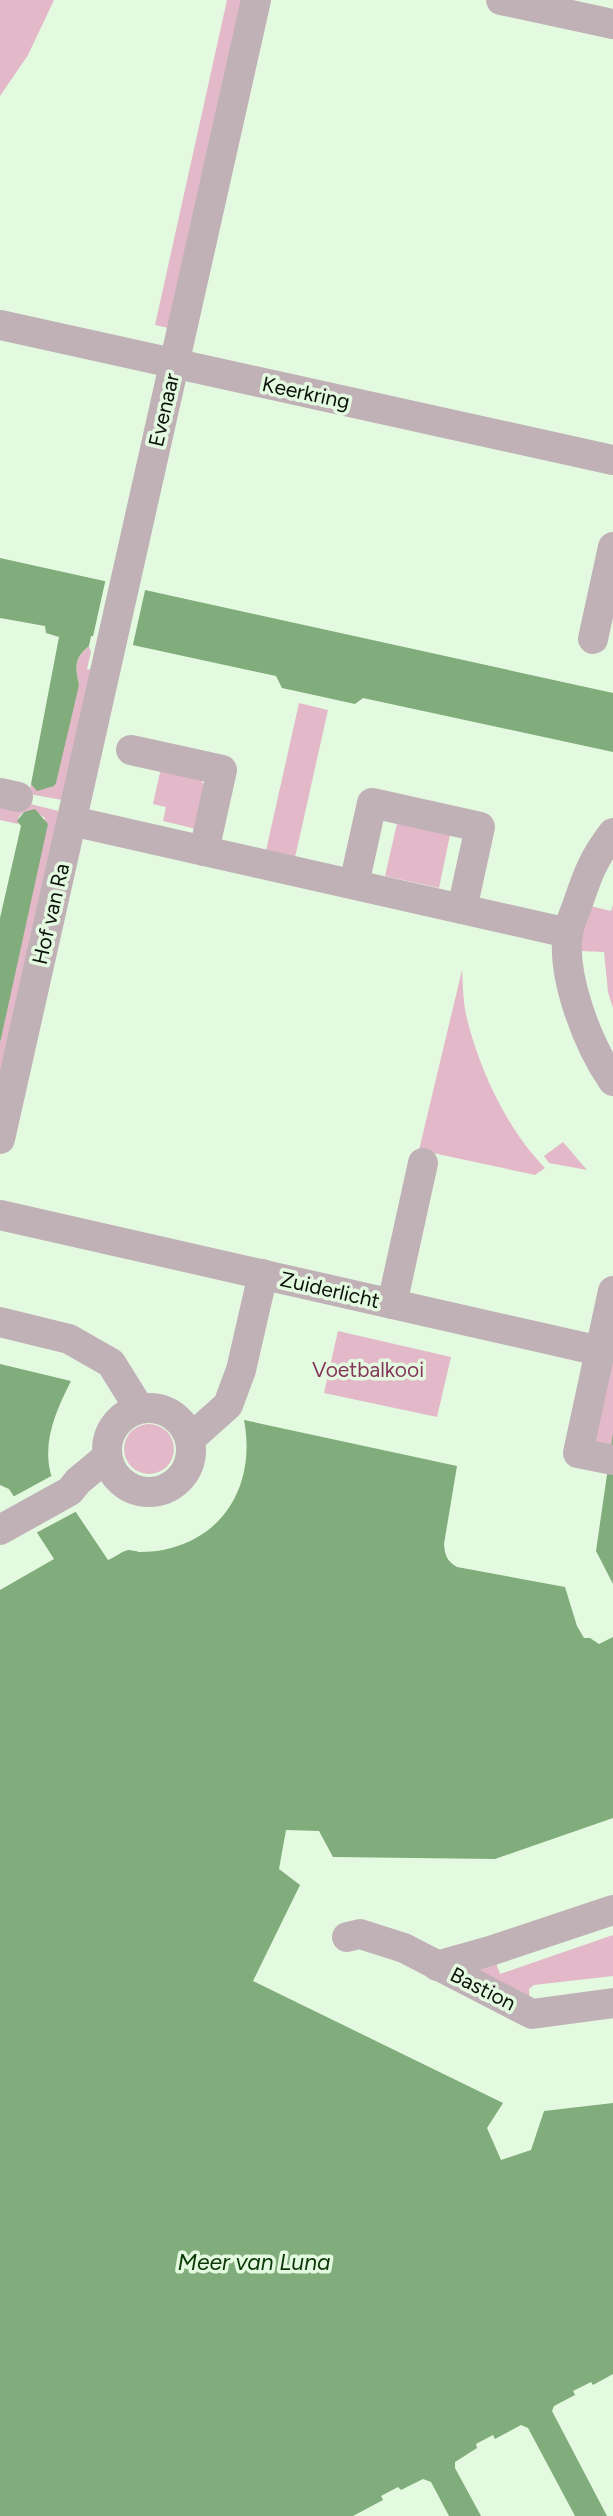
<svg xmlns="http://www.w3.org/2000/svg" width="613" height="2516" viewBox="0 0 613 2516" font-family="Figtree,sans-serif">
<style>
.green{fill:#e3b9c9}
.water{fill:#81ac7b}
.pier{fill:#e4fae0}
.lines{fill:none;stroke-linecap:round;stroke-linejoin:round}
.minor{stroke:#c0b1b7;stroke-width:30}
.labels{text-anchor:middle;stroke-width:7;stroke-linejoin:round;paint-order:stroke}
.street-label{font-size:21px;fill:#0a1209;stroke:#e4fae0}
.park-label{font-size:21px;fill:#83365a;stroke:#e4fae0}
.water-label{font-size:23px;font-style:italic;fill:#0b3806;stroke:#e4fae0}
</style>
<rect width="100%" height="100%" fill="#e4fae0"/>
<g class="green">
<polygon points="0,0 54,0 28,55 0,96"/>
<polygon points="227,0 242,0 168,328 155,325"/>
<path d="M89 646 91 652 87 669 93 670 62 800 29 794 31 784 44 788 50 787 79 685C75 666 74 659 89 646Z"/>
<polygon points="299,703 328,710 292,871 263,864"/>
<polygon points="162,763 204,774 202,783 210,785 200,830 163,821 166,807 153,804"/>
<polygon points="18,801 59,811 0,1098 0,1043 45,818 39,814 24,812 19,816 18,824 0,820 0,806"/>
<polygon points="398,819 451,830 439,888 385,876"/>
<polygon points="587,905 611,911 613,905 613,1008 608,992 604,952 581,951 582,924"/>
<path d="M462 970C463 986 463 1003 467 1019 480 1071 507 1129 545 1168L535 1175 419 1150Z"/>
<polygon points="563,1142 587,1170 549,1163 544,1156"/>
<polygon points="338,1331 451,1357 437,1417 324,1393"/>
<polygon points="613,1350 613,1450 592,1445"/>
<circle cx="149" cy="1449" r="25"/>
<polygon points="613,1935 613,1976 534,1985 529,1989 530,2004 473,1967 495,1960 500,1974"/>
</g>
<g class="water">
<path d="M0 558 613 693V752L363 698 355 704 282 688 276 676 91 636 89 646C74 658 75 667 79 685L56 783 54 786 37 791 31 784 59 637 46 633 45 626 0 618Z"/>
<polygon points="35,809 48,824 0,1043 0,918 21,826 17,821 24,812"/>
<path d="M0 1364 71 1381C56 1411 42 1441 51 1475L108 1560C114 1558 122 1551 128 1550 128 1550 138 1551 139 1552 149 1552 161 1551 171 1548 231 1532 255 1476 244 1420L457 1466 444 1544C445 1556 447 1561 457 1567L565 1587 577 1626 584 1638H590L599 1644 613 1637V1818L495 1859 333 1857 319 1831 286 1830 279 1869 300 1885 253 1981 503 2103 487 2128 501 2160 531 2150 544 2111 613 2103V2374L593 2385 591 2382 573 2391 575 2395 554 2406 552 2411 607 2516H575L528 2428 521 2425 495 2439 493 2435 476 2444 477 2448 455 2462V2468L481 2516H449L431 2482 423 2479 401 2490 398 2487 381 2496 383 2500 353 2516H0V1590L54 1559 9 1489 0 1485Z"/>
<polygon points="613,1433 613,1584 596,1551"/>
</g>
<g class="pier">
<polygon points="106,578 146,586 132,649 93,640 90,650"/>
<polygon points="55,1474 79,1510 34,1534 11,1498"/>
</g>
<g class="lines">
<g class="minor">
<polyline points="501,0 613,24"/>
<polyline points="0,325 613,460"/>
<polyline points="593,639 613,547"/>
<polyline points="131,750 222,770 204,851"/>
<polyline points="0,793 18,797"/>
<polyline points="72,821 568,933"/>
<path d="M613 833C593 859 587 876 577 906 574 914 570 923 568 932 561 976 588 1045 613 1081"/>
<polyline points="354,884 372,803 480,827 462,909"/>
<polyline points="0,1139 256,0"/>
<polyline points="0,1215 600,1351"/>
<polyline points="613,1291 578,1453 613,1460"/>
<polyline points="392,1304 423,1163"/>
<polyline points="0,1322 69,1339 111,1363 139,1408"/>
<circle cx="149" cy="1450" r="42"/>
<polyline points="190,1439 228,1405 241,1370 263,1274"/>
<polyline points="0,1530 70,1491 78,1481 107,1457"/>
<polyline points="347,1937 360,1934 404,1948 532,2014 613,2003"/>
<polyline points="437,1966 490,1951 613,1910"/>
</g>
</g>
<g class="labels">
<g class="street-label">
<text transform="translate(306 393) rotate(12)" y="7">Keerkring</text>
<text transform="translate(164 410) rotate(-77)" y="7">Evenaar</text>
<text transform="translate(51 914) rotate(-77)" y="7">Hof van Ra</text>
<text transform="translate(330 1290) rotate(13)" y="7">Zuiderlicht</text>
<text transform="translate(483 1989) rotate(27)" y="7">Bastion</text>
</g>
<g class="park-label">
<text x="368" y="1377">Voetbalkooi</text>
</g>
<g class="water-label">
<text x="254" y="2270">Meer van Luna</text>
</g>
</g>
</svg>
